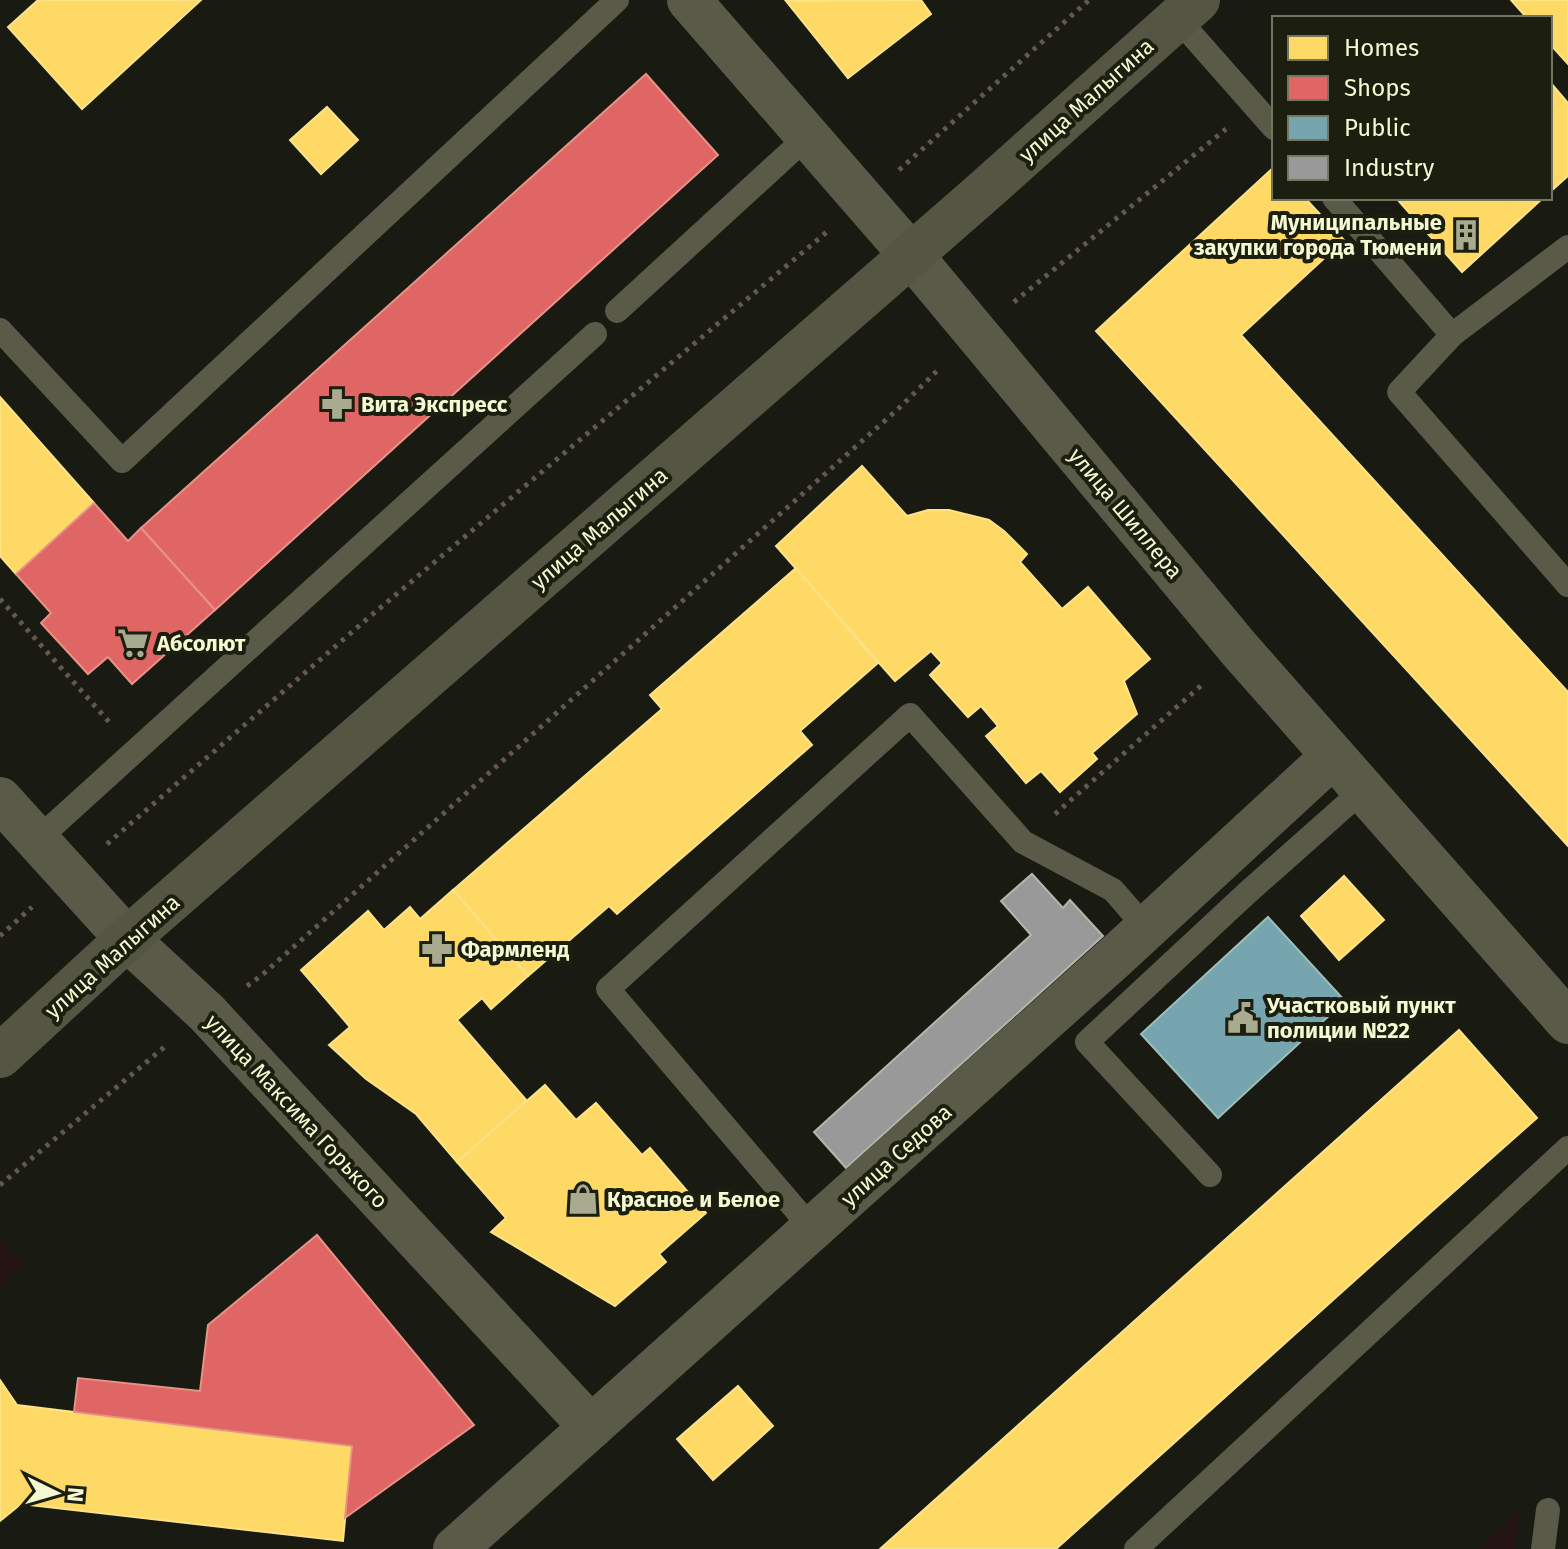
<svg xmlns="http://www.w3.org/2000/svg" width="1568" height="1549" viewBox="0 0 1568 1549" font-family="'Fira Sans',sans-serif">
<style>
.green{fill:#251414}
.homes{fill:#ffd966;stroke:#fce386;stroke-width:2}
.shops{fill:#e06666;stroke:#e69286;stroke-width:2}
.public{fill:#76a5af;stroke:#9cbeba;stroke-width:2}
.industry{fill:#999;stroke:#b5b6aa;stroke-width:2}
.lines{fill:none;stroke-linecap:round;stroke-linejoin:round}
.path{stroke:#64584e;stroke-width:5;stroke-dasharray:4 6;stroke-linecap:butt}
.lane{stroke:#595a48;stroke-width:24}
.street{stroke:#595a48;stroke-width:44}
.secondary{stroke:#545643;stroke-width:44}
.labels{text-anchor:middle;stroke-width:8;stroke-linejoin:round;paint-order:stroke}
.street-label{font-size:22px;fill:#f5f9d2;stroke:#1c1e0f}
.poi-label{font-size:22px;font-weight:bold;fill:#f5f9d2;stroke:#1c1e0f;text-anchor:start}
</style>
<rect width="100%" height="100%" fill="#191a12"/>
<g class="green">
<polygon points="0,1239 26,1264 0,1287"/>
<polygon points="1520,1509 1515,1549 1479,1549"/>
</g>
<g class="homes">
<polygon points="38,0 201,0 82,109 8,27"/>
<polygon points="921,0 931,14 848,78 786,1"/>
<polygon points="1511,0 1568,0 1568,64 1550,44 1550,18 1527,18"/>
<polygon points="1550,82 1568,103 1568,176 1550,192"/>
<polygon points="327,107 358,140 321,174 290,140"/>
<polygon points="1274,167 1274,198 1305,198 1344,240 1241,335 1568,692 1568,846 1096,331"/>
<polygon points="1396,198 1543,198 1462,272"/>
<polygon points="0,397 94,503 16,574 0,556"/>
<polygon points="862,466 907,516 928,510 949,510 989,520 1004,531 1027,554 1020,562 1062,609 1088,587 1150,659 1124,681 1137,714 1092,753 1097,759 1060,792 1041,771 1026,783 986,736 998,726 981,706 968,717 930,675 942,663 931,651 895,681 776,546"/>
<polygon points="796,568 878,663 800,731 812,745 617,914 609,906 528,976 453,890 662,709 650,695"/>
<polygon points="1344,876 1384,920 1339,960 1301,916"/>
<polygon points="453,890 528,976 491,1009 482,998 457,1020 527,1101 457,1162 416,1114 366,1079 329,1045 350,1027 301,970 368,911 384,930 410,907 420,919"/>
<polygon points="1459,1030 1537,1118 1432,1211 1056,1549 880,1549"/>
<polygon points="545,1085 576,1120 596,1103 642,1155 650,1148 706,1213 659,1254 666,1262 615,1306 491,1232 506,1218 457,1162"/>
<polygon points="0,1380 17,1405 352,1446 343,1541 21,1504 0,1521"/>
<polygon points="738,1386 773,1426 713,1480 677,1439"/>
</g>
<g class="shops">
<polygon points="646,74 718,155 215,610 141,528"/>
<polygon points="94,503 128,541 141,528 215,610 132,684 108,657 88,674 41,623 51,613 16,574"/>
<polygon points="317,1235 474,1425 345,1518 352,1446 74,1412 78,1378 200,1391 208,1325"/>
</g>
<polygon class="public" points="1268,917 1345,1001 1218,1118 1141,1034"/>
<polygon class="industry" points="1032,874 1063,908 1070,900 1103,936 846,1168 814,1132 1031,935 1001,901"/>
<g class="lines">
<g class="path">
<polyline points="899,170 1089,0"/>
<polyline points="1014,302 1226,129"/>
<polyline points="0,599 110,723"/>
<polyline points="1055,814 1204,683"/>
<polyline points="107,844 367,619 828,231"/>
<polyline points="0,936 32,907"/>
<polyline points="247,986 262,975 898,409 941,367"/>
<polyline points="0,1185 168,1044"/>
</g>
<g class="lane">
<polyline points="1177,18 1274,128"/>
<polyline points="1334,198 1452,335"/>
<polyline points="1568,247 1452,335 1399,392 1568,585"/>
<polyline points="617,311 808,136"/>
<polyline points="0,330 122,461 617,0"/>
<polyline points="37,840 595,334"/>
<polyline points="1210,1175 1087,1042 1247,893 1363,790"/>
<polyline points="811,1231 797,1211 608,989 910,715 1023,842 1113,890 1145,927"/>
<polyline points="1136,1549 1568,1148"/>
<polyline points="1543,1549 1548,1510"/>
</g>
<g class="street">
<polyline points="689,0 911,255 1240,650 1568,1022"/>
<polyline points="0,799 127,939 207,1013 591,1427"/>
<polyline points="455,1549 1113,959 1333,756"/>
</g>
<polyline class="secondary" points="0,1056 127,939 981,194 1198,0"/>
</g>
<defs>
<symbol id="building-bare" viewBox="-9 -9 18 18"><path d="M-4-6H4V6H1V3H-1V6H-4ZM-2.5-4.3h1.7v1.8h-1.7ZM.8-4.3h1.7v1.8H.8ZM-2.5-1h1.7V.8h-1.7ZM.8-1h1.7V.8H.8Z" fill="#a8ab8f" stroke="#1c1e0f" stroke-width="2.5" paint-order="stroke"/></symbol>
<symbol id="pharmacy-bare" viewBox="-9 -9 18 18"><path d="M-2-6h4v4h4v4h-4v4h-4v-4h-4v-4h4Z" fill="#a8ab8f" stroke="#1c1e0f" stroke-width="2.5" paint-order="stroke"/></symbol>
<symbol id="supermarket-bare" viewBox="-9 -9 18 18"><path d="M-6-5.5h2.5l.6 2H6L4.5 2H-2.5L-4.4-4H-6ZM-1.5 3.2a1.3 1.3 0 1 0 .1 0ZM3 3.2a1.3 1.3 0 1 0 .1 0Z" fill="#a8ab8f" stroke="#1c1e0f" stroke-width="2.5" paint-order="stroke"/></symbol>
<symbol id="civic-bare" viewBox="-9 -9 18 18"><path d="M-.6-6.5H3V-4.5H.6V-3L4-1V1h2V6H-6V1h2V-1L-.6-3ZM-1.2 2.5V6h2.4V2.5Z" fill="#a8ab8f" stroke="#1c1e0f" stroke-width="2.5" paint-order="stroke"/></symbol>
<symbol id="shop-bare" viewBox="-9 -9 18 18"><path d="M-5-2.5h2.3a2.7 3.5 0 0 1 5.4 0H5L5.5 6h-11ZM-1.5-2.5h3a1.5 2.3 0 0 0-3 0Z" fill="#a8ab8f" stroke="#1c1e0f" stroke-width="2.5" paint-order="stroke"/></symbol>
</defs>
<g fill-rule="evenodd">
<use href="#building-bare" x="1444" y="213" width="44" height="44"/>
<use href="#pharmacy-bare" x="315" y="382" width="44" height="44"/>
<use href="#supermarket-bare" x="111" y="621" width="44" height="44"/>
<use href="#pharmacy-bare" x="415" y="927" width="44" height="44"/>
<use href="#civic-bare" x="1221" y="996" width="44" height="44"/>
<use href="#shop-bare" x="561" y="1177" width="44" height="44"/>
</g>
<g class="labels">
<g class="street-label">
<text transform="translate(1086 100) rotate(-42)" y="8">улица Малыгина</text>
<text transform="translate(1126 513) rotate(50)" y="8">улица Шиллера</text>
<text transform="translate(599 528) rotate(-41)" y="8">улица Малыгина</text>
<text transform="translate(112 956) rotate(-42)" y="8">улица Малыгина</text>
<text transform="translate(297 1111) rotate(47)" y="8">улица Максима Горького</text>
<text transform="translate(896 1155) rotate(-42)" y="8">улица Седова</text>
</g>
<g class="poi-label">
<text x="1442" y="230" text-anchor="end">Муниципальные<tspan x="1442" dy="25">закупки города Тюмени</tspan></text>
<text x="361" y="412">Вита Экспресс</text>
<text x="157" y="651">Абсолют</text>
<text x="461" y="957">Фармленд</text>
<text x="1267" y="1013">Участковый пункт<tspan x="1267" dy="25">полиции №22</tspan></text>
<text x="607" y="1207">Красное и Белое</text>
</g>
</g>
<rect x="1272" y="16" width="280" height="184" fill="#1c1e0f" stroke="#73765d" stroke-width="2"/>
<rect x="1288" y="36" width="40" height="24" fill="#ffd966" stroke="#73765d" stroke-width="2"/>
<text x="1344" y="56" font-size="24" fill="#f5f9d2">Homes</text>
<rect x="1288" y="76" width="40" height="24" fill="#e06666" stroke="#73765d" stroke-width="2"/>
<text x="1344" y="96" font-size="24" fill="#f5f9d2">Shops</text>
<rect x="1288" y="116" width="40" height="24" fill="#76a5af" stroke="#73765d" stroke-width="2"/>
<text x="1344" y="136" font-size="24" fill="#f5f9d2">Public</text>
<rect x="1288" y="156" width="40" height="24" fill="#999999" stroke="#73765d" stroke-width="2"/>
<text x="1344" y="176" font-size="24" fill="#f5f9d2">Industry</text>
<g transform="translate(56 1493) rotate(95)" stroke="#1c1e0f" stroke-width="6" paint-order="stroke">
<path d="M0-6L14 30L0 20L-14 30Z" fill="#f5f9d2"/>
<text y="-12" font-size="22" font-weight="bold" text-anchor="middle" fill="#f5f9d2">N</text>
</g>
</svg>
